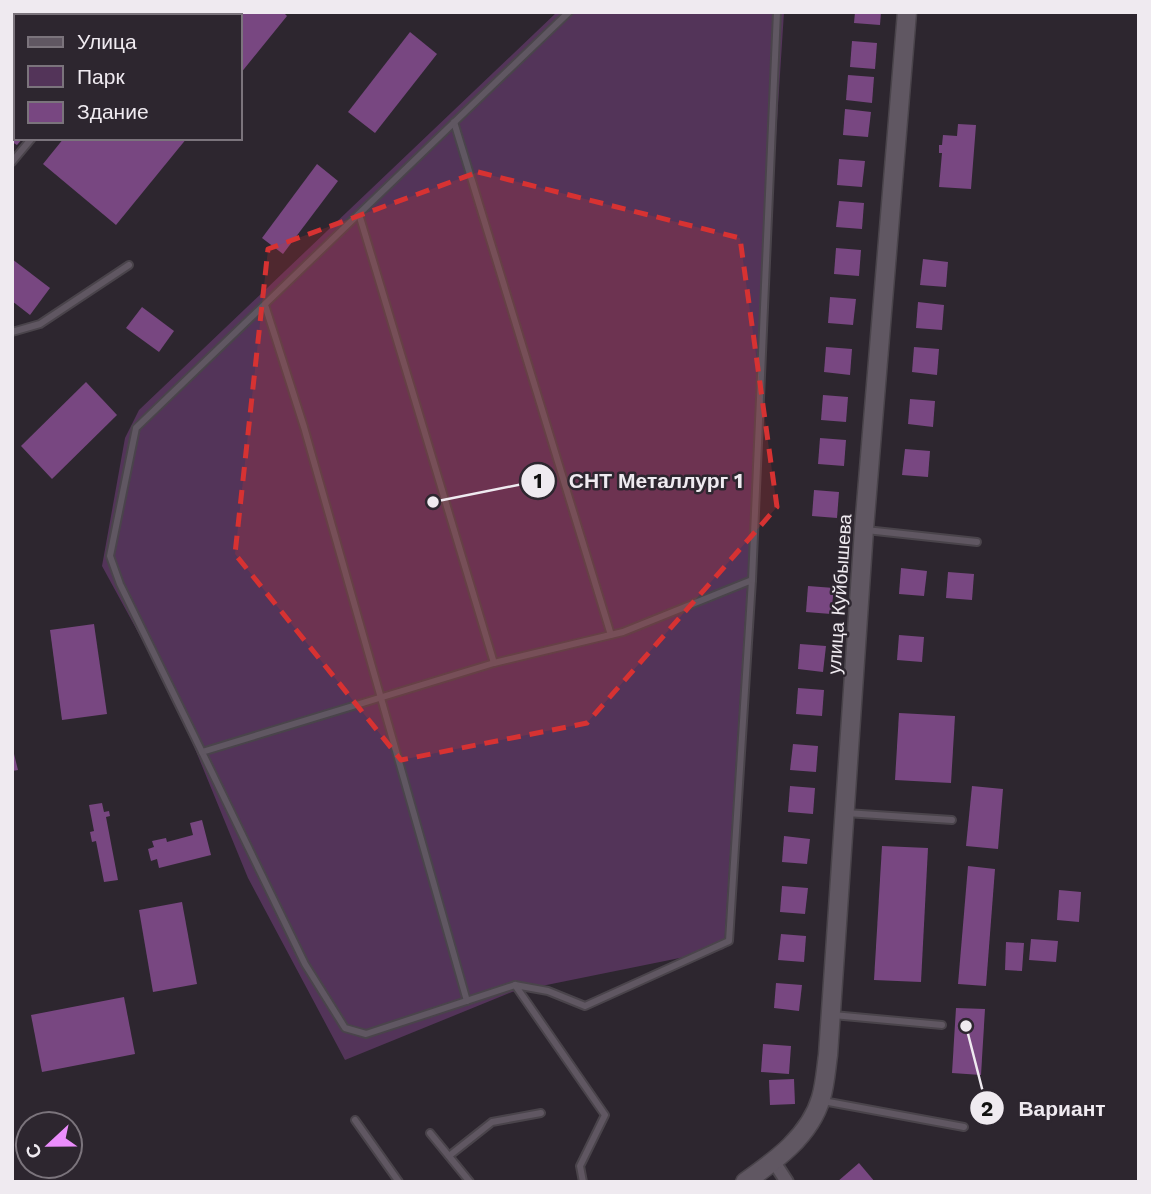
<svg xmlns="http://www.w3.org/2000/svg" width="1151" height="1194" viewBox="0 0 1151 1194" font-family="'Work Sans',sans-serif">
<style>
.green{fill:#533459}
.building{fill:#784781}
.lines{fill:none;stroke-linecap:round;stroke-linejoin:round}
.service-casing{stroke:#4a444b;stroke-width:10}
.minor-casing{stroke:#4a444b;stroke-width:16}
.secondary-casing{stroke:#4a444b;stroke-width:21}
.service{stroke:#605762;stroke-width:6}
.minor{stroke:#605762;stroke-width:12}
.secondary{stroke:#605762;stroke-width:18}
.marked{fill:#d73232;fill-opacity:0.2;stroke:#d73232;stroke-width:5;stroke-dasharray:14 9;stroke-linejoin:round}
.labels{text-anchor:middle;stroke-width:5;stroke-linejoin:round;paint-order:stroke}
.street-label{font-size:19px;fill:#efeaf0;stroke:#2d262f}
.leader{fill:none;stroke:#efeaf0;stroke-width:2.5}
.callout-dot{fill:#efeaf0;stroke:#2d262f;stroke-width:2.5}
.mark-label{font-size:21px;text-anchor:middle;font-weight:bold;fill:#111}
.callout-label{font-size:21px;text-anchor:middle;font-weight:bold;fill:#efeaf0;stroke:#2d262f;stroke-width:5;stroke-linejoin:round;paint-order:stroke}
</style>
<rect width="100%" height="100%" fill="#2d262f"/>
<polygon class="green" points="557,12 784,12 724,949 512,992 345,1060 248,878 175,700 102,566 125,438 139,410"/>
<g class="building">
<polygon points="12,12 122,12 119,16 16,16 16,138 23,138 17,145 12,142"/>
<polygon points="167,12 283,12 287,16 240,74 240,16 165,16"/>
<polygon points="855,12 881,12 880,25 854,23"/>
<polygon points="410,32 437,54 375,133 348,112"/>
<polygon points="852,41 877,43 875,69 850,67"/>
<polygon points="848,75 874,77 872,103 846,100"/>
<polygon points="845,109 871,112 868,137 843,135"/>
<polygon points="958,124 976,125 971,189 939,187 942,153 939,153 939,145 942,145 943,135 957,136"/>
<polygon points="64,138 187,138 116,225 43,164"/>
<polygon points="839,159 865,161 862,187 837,185"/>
<polygon points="317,164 338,181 283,254 262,238"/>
<polygon points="839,201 864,203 862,229 836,227"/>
<polygon points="836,248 861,250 859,276 834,274"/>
<polygon points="12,259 50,288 30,315 12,301"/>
<polygon points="923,259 948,262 946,287 920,285"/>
<polygon points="830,297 856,299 853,325 828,323"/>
<polygon points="918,302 944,305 942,330 916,328"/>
<polygon points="142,307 174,331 159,352 126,328"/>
<polygon points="826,347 852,349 850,375 824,372"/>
<polygon points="914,347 939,349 937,375 912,372"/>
<polygon points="86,382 117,415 52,479 21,446"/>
<polygon points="823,395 848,397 846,422 821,420"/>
<polygon points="910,399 935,401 933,427 908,424"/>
<polygon points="820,438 846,440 844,466 818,464"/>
<polygon points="905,449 930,451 928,477 902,475"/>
<polygon points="814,490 839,492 837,518 812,516"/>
<polygon points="901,568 927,571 924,596 899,594"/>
<polygon points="948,572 974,574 972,600 946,598"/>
<polygon points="808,586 834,588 831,614 806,612"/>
<polygon points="94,624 107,714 62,720 50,630"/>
<polygon points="899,635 924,637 922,662 897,660"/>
<polygon points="800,644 826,646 823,672 798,669"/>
<polygon points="798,688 824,690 822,716 796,714"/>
<polygon points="899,713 955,716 951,783 895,780"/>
<polygon points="793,744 818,746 816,772 790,770"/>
<polygon points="12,746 18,770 12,771"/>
<polygon points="790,786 815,788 813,814 788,812"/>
<polygon points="972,786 1003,789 998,849 966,846"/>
<polygon points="102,803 104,812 109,811 110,816 106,817 118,880 104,882 96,841 92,842 90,832 94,831 89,805"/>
<polygon points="202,820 211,855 159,868 157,859 151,861 148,849 154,847 152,841 166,838 167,842 193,835 190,823"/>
<polygon points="784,836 810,839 807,864 782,862"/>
<polygon points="882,846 928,848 921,982 874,980"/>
<polygon points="968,866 995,869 986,986 958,984"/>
<polygon points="782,886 808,888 805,914 780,912"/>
<polygon points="1059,890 1081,892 1079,922 1057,920"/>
<polygon points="182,902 197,984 153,992 139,910"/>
<polygon points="781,934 806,936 804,962 778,960"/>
<polygon points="1031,939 1058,941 1056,962 1029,960"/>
<polygon points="1006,942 1024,943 1022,971 1005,970"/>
<polygon points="776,983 802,985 799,1011 774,1008"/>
<polygon points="124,997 135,1054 42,1072 31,1015"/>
<polygon points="956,1008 985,1009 981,1075 952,1073"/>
<polygon points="763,1044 791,1046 789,1074 761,1072"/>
<polygon points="794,1079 795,1104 770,1105 769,1080"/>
<polygon points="859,1163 875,1182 837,1182"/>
</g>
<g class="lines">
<defs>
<g id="service">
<polyline points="134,16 137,12"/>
<polyline points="454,122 611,635"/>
<polyline points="12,162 32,138"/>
<polyline points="359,214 494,663"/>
<polyline points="265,305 304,427 467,1001"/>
<polyline points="12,332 40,324 129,265"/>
<polyline points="866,530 977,542"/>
<polygon points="752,580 729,941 585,1006 548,991 515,985 366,1034 345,1028 305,964 202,752 494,663 623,632"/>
<polyline points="752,580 777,12"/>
<polyline points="202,752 120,584 110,556 136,428 569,12"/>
<polyline points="846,813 952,820"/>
<polyline points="515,985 605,1115 580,1166 583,1182"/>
<polyline points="833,1015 942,1025"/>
<polyline points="823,1101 964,1127"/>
<polyline points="355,1120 399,1182"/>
<polyline points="430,1133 470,1182"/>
<polyline points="449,1156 492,1122 541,1113"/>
</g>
<polyline id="minor" points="774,1162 787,1182"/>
<path id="secondary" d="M745 1182C775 1161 810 1136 821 1098 825 1085 826 1069 828 1055L864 529 907 12"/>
</defs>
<use href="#service" class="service-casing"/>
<use href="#minor" class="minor-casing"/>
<use href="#secondary" class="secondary-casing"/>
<use href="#service" class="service"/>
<use href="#minor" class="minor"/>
<use href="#secondary" class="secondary"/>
</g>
<path class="marked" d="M478 172 740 238 777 507 587 723 401 760 235 554 268 249Z"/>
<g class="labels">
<g class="street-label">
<text transform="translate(839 594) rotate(-86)" y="7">улица Куйбышева</text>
</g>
</g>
<path class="leader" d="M433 502L538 481M966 1026L987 1108"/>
<g class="callout-dot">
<circle cx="433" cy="502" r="7"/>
<circle cx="966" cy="1026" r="7"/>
<circle cx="538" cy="481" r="18"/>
<circle cx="987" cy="1108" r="18"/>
</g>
<g class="mark-label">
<text x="538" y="488">1</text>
<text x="987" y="1116">2</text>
</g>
<g class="callout-label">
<text x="656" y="488">СНТ Металлург 1</text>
<text x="1062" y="1116">Вариант</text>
</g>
<rect width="1151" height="1194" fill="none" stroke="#efeaf0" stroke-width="28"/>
<rect x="14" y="14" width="228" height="126" fill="#2d262f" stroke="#7b747c" stroke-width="2"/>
<rect x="28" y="37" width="35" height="10" fill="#605762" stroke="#7b747c" stroke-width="2"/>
<text x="77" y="49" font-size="21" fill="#efeaf0">Улица</text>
<rect x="28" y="66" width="35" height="21" fill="#533459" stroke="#7b747c" stroke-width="2"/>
<text x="77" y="84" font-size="21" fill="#efeaf0">Парк</text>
<rect x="28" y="102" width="35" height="21" fill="#784781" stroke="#7b747c" stroke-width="2"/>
<text x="77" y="119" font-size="21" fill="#efeaf0">Здание</text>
<g transform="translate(49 1145) rotate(248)"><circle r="33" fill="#2d262f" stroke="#7b747c" stroke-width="2"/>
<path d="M0-5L12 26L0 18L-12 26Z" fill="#eb8dfc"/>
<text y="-10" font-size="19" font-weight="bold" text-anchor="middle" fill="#efeaf0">С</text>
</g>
</svg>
